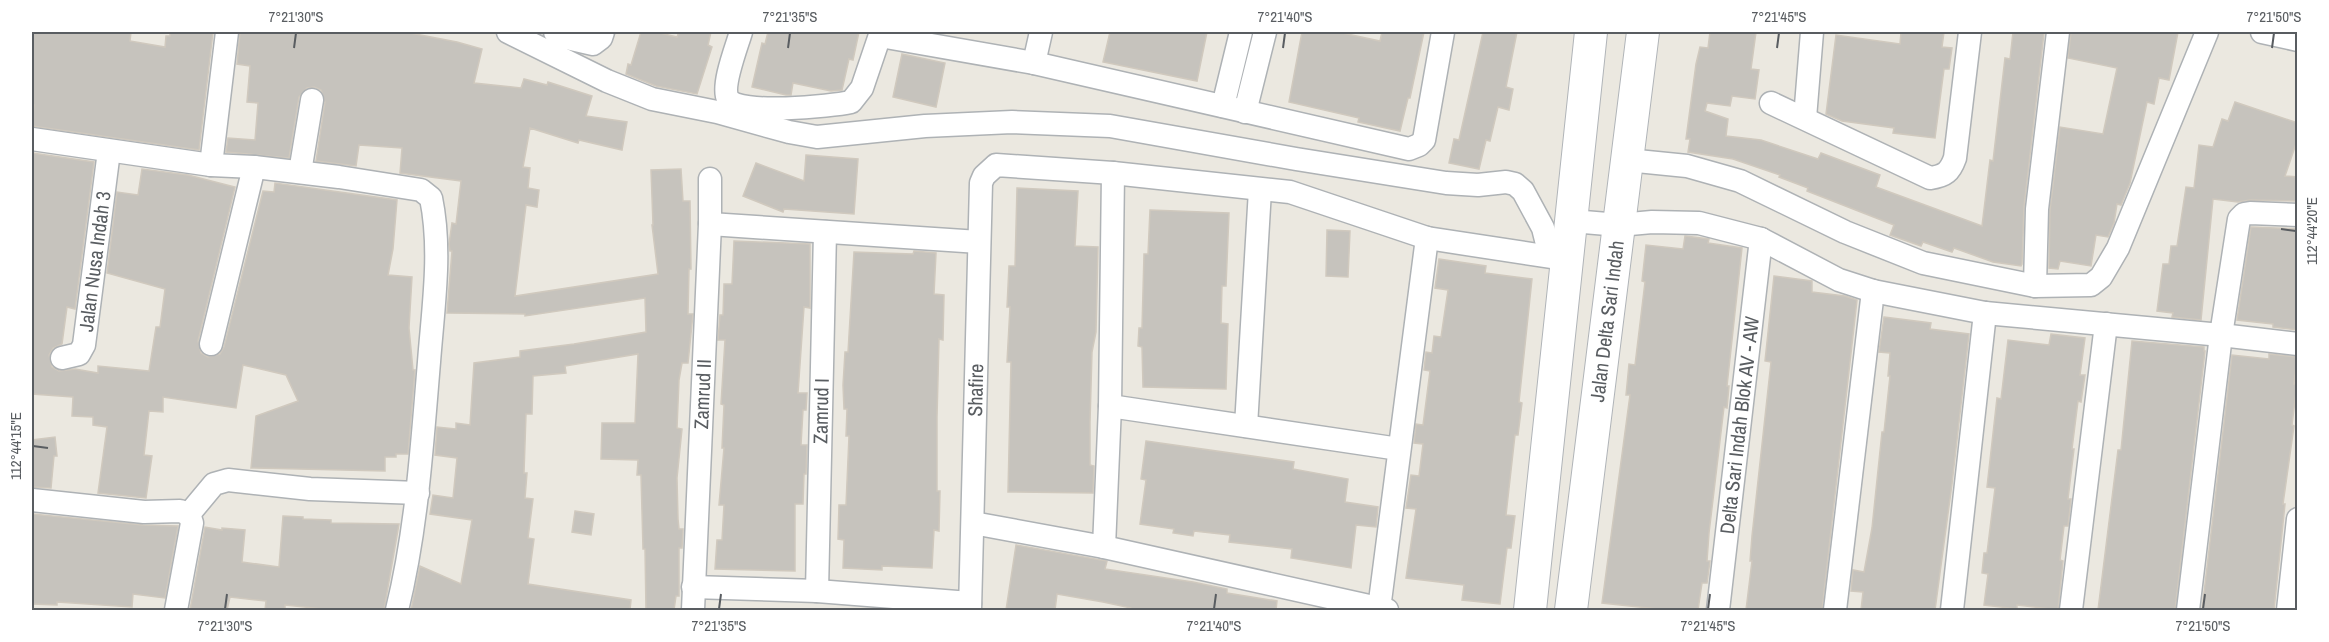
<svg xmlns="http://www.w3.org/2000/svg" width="2329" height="642" viewBox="0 0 2329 642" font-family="'Archivo Narrow',sans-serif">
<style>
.building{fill:#c6c3bd;stroke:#d0c9be;stroke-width:1.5}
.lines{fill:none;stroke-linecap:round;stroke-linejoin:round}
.street-casing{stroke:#aeb2b5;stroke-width:25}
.secondary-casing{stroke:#b0b4b8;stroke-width:34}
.street{stroke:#fff;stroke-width:22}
.secondary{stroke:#fff;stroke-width:32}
.ticks{fill:none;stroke:#595d61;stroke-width:2}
.labels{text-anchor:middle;stroke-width:5;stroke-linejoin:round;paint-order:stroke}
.street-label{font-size:20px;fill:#595d61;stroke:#fff}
.neatline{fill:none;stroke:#595d61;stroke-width:2}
.ticks-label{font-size:15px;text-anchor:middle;fill:#595d61}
</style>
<rect width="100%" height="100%" fill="#ebe8e0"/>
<g class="building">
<polygon points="32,32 131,32 130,41 165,47 166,36 170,36 170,32 213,32 199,150 32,126 34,105 32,105"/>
<polygon points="240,32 405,32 457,42 482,49 474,83 521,88 524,79 547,85 548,82 592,96 586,116 627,122 622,150 579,140 578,143 530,128 523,167 530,168 528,188 539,190 537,207 526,205 515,296 658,274 652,225 653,225 651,170 681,169 683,201 690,201 691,269 689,269 688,314 693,314 688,363 682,363 679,380 677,428 682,429 677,478 678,519 679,529 683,529 683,531 682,548 679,548 679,596 676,596 674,610 646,610 645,549 643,549 641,475 637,475 638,460 601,459 602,423 635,423 638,354 565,366 566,373 533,376 532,414 526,414 524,473 527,473 525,498 533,499 528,538 534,539 528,584 631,600 630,610 411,610 420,566 461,584 472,520 430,514 433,495 453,498 457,458 435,455 437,427 456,429 456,423 470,425 474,363 520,357 520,351 574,344 646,332 645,298 525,316 525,314 447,313 452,251 450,251 449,244 452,223 456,224 461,181 400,173 402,148 359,145 356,166 316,161 325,102 321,90 314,87 307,88 299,97 289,158 226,152 228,138 255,140 258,103 247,102 250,66 237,64"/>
<polygon points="641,32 656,32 677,37 679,32 711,32 708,45 712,47 697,94 656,86 626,74 628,64 631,65"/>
<polygon points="768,32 859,32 853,60 849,59 842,90 831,91 793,83 791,95 786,95 752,87 762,43 765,44"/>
<polygon points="1110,32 1207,32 1197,81 1103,62"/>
<polygon points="1302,32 1338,32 1380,41 1382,32 1424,32 1410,98 1408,98 1400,131 1358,122 1359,118 1289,102"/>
<polygon points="1483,32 1517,32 1506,87 1513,89 1509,110 1498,107 1490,141 1486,140 1479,169 1449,163 1454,139 1459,140"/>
<polygon points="1710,32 1756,32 1751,69 1759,70 1755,99 1732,96 1730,106 1707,103 1705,111 1728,119 1726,136 1761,140 1818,159 1821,153 1880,175 1876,187 1982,226 1990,160 1993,161 2005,58 2010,59 2013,32 2044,33 2024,207 2022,264 2021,266 1993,262 1954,248 1952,252 1923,242 1921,246 1890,235 1894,225 1807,191 1808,188 1779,177 1780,175 1733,159 1688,152 1690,139 1686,139 1696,64 1700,47 1708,48"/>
<polygon points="1901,32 1944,32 1942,47 1952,48 1949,69 1944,69 1935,138 1893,133 1894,128 1842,121 1826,114 1836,35 1900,44"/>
<polygon points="2071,32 2178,32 2169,80 2159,78 2154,104 2147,102 2130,183 2121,205 2117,204 2114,223 2108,237 2096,235 2091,266 2060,261 2058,269 2049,268 2050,210 2060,127 2103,134 2117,68 2068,58"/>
<polygon points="902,54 945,63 936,107 893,97"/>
<polygon points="2235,102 2298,123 2298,138 2285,176 2298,177 2298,201 2250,200 2238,202 2213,199 2201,320 2172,317 2173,313 2157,311 2163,264 2169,264 2171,246 2177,246 2186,187 2194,188 2199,145 2213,147 2222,119 2228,121"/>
<polygon points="32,153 94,162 75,309 67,307 62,344 53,348 49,355 52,367 59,371 75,369 98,373 98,366 149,371 156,327 160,327 165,289 107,273 117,192 138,195 142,169 188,175 235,187 198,341 201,353 208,357 220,354 224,347 263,191 274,192 275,183 397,200 393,249 388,275 412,277 409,328 413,370 415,370 408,454 396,454 396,457 385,457 385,471 251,468 256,416 298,401 286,375 243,365 236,408 163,397 163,412 149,411 144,455 152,456 146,498 98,493 107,427 93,425 93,417 72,416 73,397 32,394 33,350 32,349"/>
<polygon points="806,155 858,159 854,214 784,209 783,212 743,196 756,163 804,181"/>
<polygon points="1017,188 1078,191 1075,246 1098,247 1096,332 1092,352 1090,422 1090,465 1094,466 1093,493 1008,492 1011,362 1007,362 1010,307 1007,307 1009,266 1015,266"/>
<polygon points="1150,210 1229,213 1226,286 1222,286 1221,323 1228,324 1226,389 1143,387 1142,347 1138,346 1139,328 1142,328 1144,254 1148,254"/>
<polygon points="2251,227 2298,229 2298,330 2273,327 2273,324 2237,320"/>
<polygon points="1327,230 1350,231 1348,277 1326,276"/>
<polygon points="1685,236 1709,239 1708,243 1742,248 1727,386 1729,386 1727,408 1724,407 1709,533 1707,561 1710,561 1707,583 1702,583 1698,610 1667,610 1602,603 1630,395 1626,395 1629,364 1635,365 1645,282 1642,281 1646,245 1683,249"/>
<polygon points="734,241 810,244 810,308 804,307 798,393 807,393 806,410 803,410 801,445 807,445 806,474 804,474 803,504 795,504 795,571 715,569 717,540 722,540 724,505 719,505 724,448 722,448 724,405 721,404 725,340 718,340 720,315 723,315 724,284 732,284"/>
<polygon points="914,251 936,253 934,294 944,295 943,340 939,339 937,417 937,491 940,491 939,531 934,530 932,568 882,566 882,570 843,568 844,540 838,539 839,505 846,505 849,436 846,436 847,409 844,409 843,385 845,352 848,352 854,252 913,254"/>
<polygon points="1439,259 1486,266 1485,273 1532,279 1519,402 1522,403 1518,435 1515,435 1506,515 1515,516 1511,548 1507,548 1500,604 1462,600 1464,585 1406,578 1416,509 1406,508 1411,475 1419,476 1423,444 1414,443 1416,424 1423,425 1430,371 1424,370 1426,352 1432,353 1434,336 1441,337 1448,290 1435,288"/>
<polygon points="1774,276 1812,281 1812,292 1845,296 1857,300 1822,610 1746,610 1752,561 1750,561 1752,536 1771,362 1765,361"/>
<polygon points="1884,317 1931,323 1930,329 1969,334 1952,484 1935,610 1861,610 1863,592 1851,591 1853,570 1864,572 1872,528 1882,432 1884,432 1890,376 1888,376 1890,353 1879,352"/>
<polygon points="2051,334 2085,338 2080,375 2085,375 2081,402 2078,401 2072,449 2074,449 2068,499 2071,499 2068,526 2064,526 2060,560 2063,561 2058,610 2017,605 2017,609 1984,605 1988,574 1982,573 1984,553 1987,553 1995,488 1987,487 1997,398 2001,399 2008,340 2049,345"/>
<polygon points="2132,341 2204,347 2204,351 2205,351 2175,610 2098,610 2118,450 2121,450"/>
<polygon points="2269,354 2297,357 2294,384 2297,384 2292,425 2294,426 2283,504 2285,504 2274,610 2202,610 2232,355 2269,359"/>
<polygon points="55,437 57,456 54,456 51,488 32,487 32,440"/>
<polygon points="1146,441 1294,462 1293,469 1348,479 1345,502 1378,507 1376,527 1356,525 1351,568 1291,558 1292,549 1229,542 1230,535 1194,531 1193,536 1173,533 1174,529 1140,524 1146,480 1141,479"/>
<polygon points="575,511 594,514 591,535 572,532"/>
<polygon points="32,514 143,525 178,526 165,598 133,594 132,607 57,602 57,605 32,604"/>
<polygon points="283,516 303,517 303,519 331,520 331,523 399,524 384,610 333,610 285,605 285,610 265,610 266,601 230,597 227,610 190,610 205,527 222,530 222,528 245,530 242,562 279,567"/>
<polygon points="1016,545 1107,561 1105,569 1193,582 1227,589 1227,593 1277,601 1276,610 1131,610 1131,608 1103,602 1057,594 1055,610 1006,610"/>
</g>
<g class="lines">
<defs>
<g id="street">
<polyline points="508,32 607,81 652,99 717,112 789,132 817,137 925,126 1012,122 1110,126 1296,159 1446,183 1478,185 1506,182 1515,184 1523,191 1543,228 1550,256"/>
<polyline points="555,32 567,38 593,44 601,38 603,32"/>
<path d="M741 32C737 46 721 86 728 99 738 116 832 106 851 102L862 88 881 32"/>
<polyline points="2262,32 2298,40"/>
<polyline points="880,36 1034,63 1409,149 1419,145 1424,140 1443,32"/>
<polyline points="1034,63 1041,32"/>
<path d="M1771 103 1930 178C1945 176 1950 172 1955 158L1970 32"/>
<polyline points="1223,106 1241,32"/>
<polyline points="1245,112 1265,32"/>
<polyline points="1805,118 1812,32"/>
<path d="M32 139 211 165 254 167 339 177 421 190 431 198C442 251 433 308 429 362 422 445 417 529 397 610"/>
<polyline points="1627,160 1687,166 1740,181 1845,232 1923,263 2035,286 2091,285 2101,277 2118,248 2207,32"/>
<polyline points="211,165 227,32"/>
<polyline points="300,172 312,100"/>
<polyline points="1572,221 1619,225 1652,222 1699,223 1761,239 1839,280 1873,291 1985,313 2221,335 2298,344"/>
<polyline points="710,224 979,242"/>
<polyline points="2035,286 2037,209 2058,32"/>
<polyline points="211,344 254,167"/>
<path id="s1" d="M62 358 79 354 84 345 109 151"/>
<polyline points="1110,406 1399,449"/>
<polyline points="1246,426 1260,190"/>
<polyline points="32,500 144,512 180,511 189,514"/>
<polyline points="189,514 214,484 228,480 310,489 418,493"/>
<polyline points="973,523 1104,547 1387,610"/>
<polyline points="1104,547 1110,406 1113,173"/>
<polyline points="693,587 817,591 970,603"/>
<path id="s2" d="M817 591 825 232"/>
<polyline points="1379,609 1427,238"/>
<polyline points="176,610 192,523 189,514"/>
<path id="s3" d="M693 610 710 224V179"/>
<path id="s4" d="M970 610 981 183 984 176 996 165 1113 173 1290 192 1427 238 1564 259"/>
<path id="s5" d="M1718 610 1761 239"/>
<polyline points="1835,610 1873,291"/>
<polyline points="1952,610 1985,313"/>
<polyline points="2071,610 2106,324"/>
<polyline points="2188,610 2221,335 2239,219 2244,214 2250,213 2298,215"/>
<polyline points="2288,610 2298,519"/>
</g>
<g id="secondary">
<polyline points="1530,610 1591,32"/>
<path id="s6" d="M1571 610 1643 32"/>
</g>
</defs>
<use href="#street" class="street-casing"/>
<use href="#secondary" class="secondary-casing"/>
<use href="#street" class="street"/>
<use href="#secondary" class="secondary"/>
</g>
<path class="ticks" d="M294 48 296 33M788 48 790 33M1283 48 1285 33M1777 48 1779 33M2272 48 2274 33M2281 229 2296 231M33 446 48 448M225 609 227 594M719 609 721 594M1214 609 1216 594M1708 609 1710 594M2203 609 2205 594"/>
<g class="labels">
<g class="street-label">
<text dy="7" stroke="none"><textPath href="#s1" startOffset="112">Jalan Nusa Indah 3</textPath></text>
<text dy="7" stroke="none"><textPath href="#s6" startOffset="291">Jalan Delta Sari Indah</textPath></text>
<text dy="7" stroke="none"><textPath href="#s4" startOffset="220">Shafire</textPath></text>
<text dy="7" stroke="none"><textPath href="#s3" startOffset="216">Zamrud II</textPath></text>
<text dy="7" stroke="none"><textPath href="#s2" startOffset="180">Zamrud I</textPath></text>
<text dy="7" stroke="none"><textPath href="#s5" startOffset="186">Delta Sari Indah Blok AV - AW</textPath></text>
</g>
</g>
<rect width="2329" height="642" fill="none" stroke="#ffffff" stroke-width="66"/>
<rect x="33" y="33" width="2263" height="576" class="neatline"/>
<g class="ticks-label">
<text x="296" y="22">7°21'30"S</text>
<text x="790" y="22">7°21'35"S</text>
<text x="1285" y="22">7°21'40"S</text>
<text x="1779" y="22">7°21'45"S</text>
<text x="2274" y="22">7°21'50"S</text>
<text transform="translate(2312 231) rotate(-90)" y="5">112°44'20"E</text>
<text transform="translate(16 446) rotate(-90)" y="5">112°44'15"E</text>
<text x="225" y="631">7°21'30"S</text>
<text x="719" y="631">7°21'35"S</text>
<text x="1214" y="631">7°21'40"S</text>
<text x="1708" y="631">7°21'45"S</text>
<text x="2203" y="631">7°21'50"S</text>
</g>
</svg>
